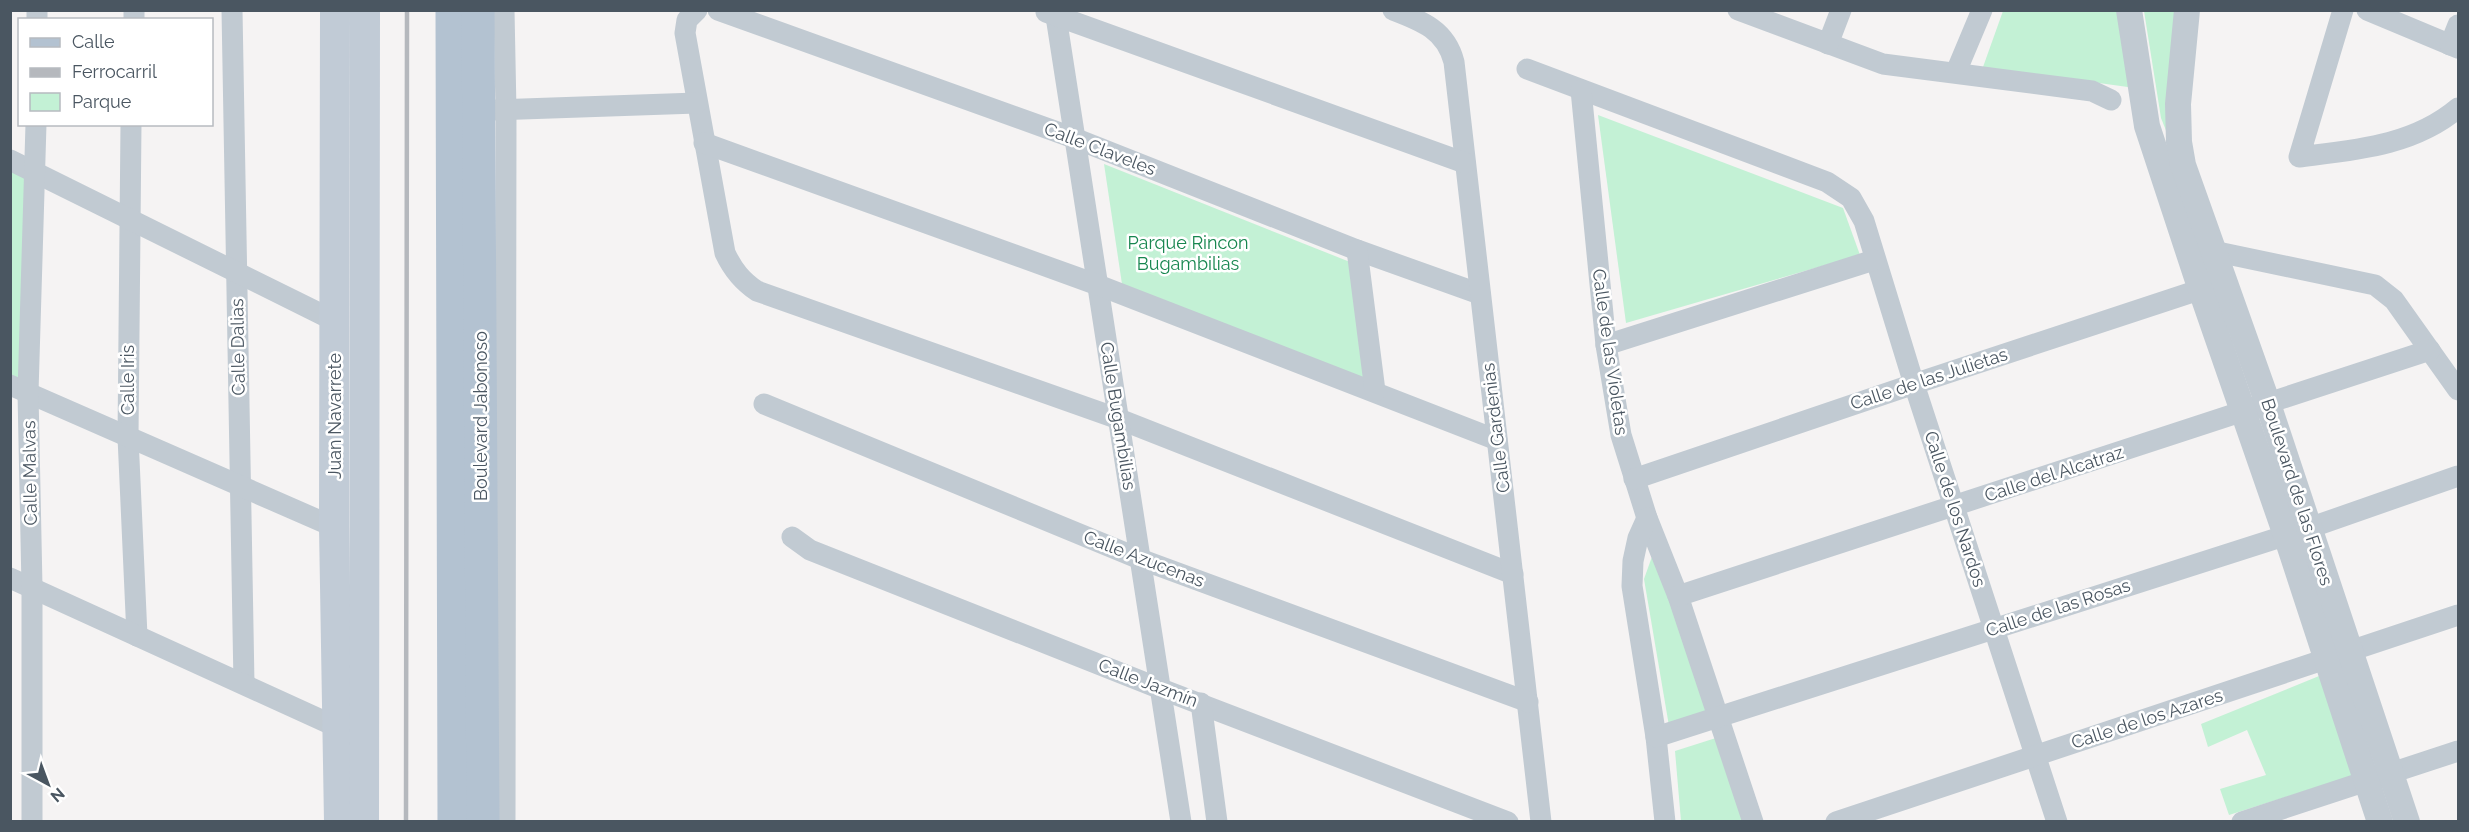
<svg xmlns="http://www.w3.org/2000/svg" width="2469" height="832" viewBox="0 0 2469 832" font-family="Raleway,sans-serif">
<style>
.green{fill:#c3f1d5}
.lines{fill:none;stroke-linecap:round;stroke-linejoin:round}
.minor{stroke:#c1cad2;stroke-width:21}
.tertiary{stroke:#c1cad2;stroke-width:26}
.secondary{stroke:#c1cbd6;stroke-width:30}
.primary{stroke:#b3c2d1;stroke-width:33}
.rail{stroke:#b5b8bd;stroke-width:4.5}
.labels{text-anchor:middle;stroke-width:5;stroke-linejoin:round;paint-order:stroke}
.street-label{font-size:18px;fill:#4a5661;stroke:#fff}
.park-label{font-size:18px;fill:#17864f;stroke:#fff}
</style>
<rect width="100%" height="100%" fill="#f5f3f3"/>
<g class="green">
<polygon points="2003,11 2126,11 2135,88 1983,67"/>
<polygon points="2144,11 2181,11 2173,148 2161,118"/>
<polygon points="1598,115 1843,208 1860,255 1626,323"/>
<polygon points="1104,164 1350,262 1364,380 1122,284"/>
<polygon points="11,166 31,176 23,383 11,377"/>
<polygon points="1654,551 1713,715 1669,726 1644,579"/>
<polygon points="2324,674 2355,775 2229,815 2220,789 2266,775 2247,730 2208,747 2201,724"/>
<polygon points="1719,737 1747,821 1681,821 1675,751"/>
</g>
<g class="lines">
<g class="minor">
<polyline points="232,10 244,684"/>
<polyline points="504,10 506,111 505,822"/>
<path d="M697 10 687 20 685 33 725 253C733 270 742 281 757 291L1119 419 1513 574"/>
<polyline points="718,10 1074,138 1357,250 1480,294"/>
<polyline points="1055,10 1181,822"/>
<path d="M1393 10C1422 21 1446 30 1454 62L1541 822"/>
<polyline points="1738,10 1883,64 2092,91 2111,100"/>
<path d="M2343 10 2299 157C2355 150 2413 146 2458 108"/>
<polyline points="2367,10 2458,48"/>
<polyline points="1046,12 1465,163"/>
<polyline points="37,20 37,10"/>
<polyline points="134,20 134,10"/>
<polyline points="1828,44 1841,10"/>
<polyline points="2450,45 2458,25"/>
<polyline points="1527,69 1827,182 1851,198 1864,221 1914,384 2057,822"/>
<polyline points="1956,72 1982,10"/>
<polyline points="1581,90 1606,345 1621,435 1647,518 1678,596 1753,822"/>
<polyline points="494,110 697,103"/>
<polyline points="131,124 128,437 137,636"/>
<polyline points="704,143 1098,285 1497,440"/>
<polyline points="10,160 335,321"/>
<polyline points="1357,250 1375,391"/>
<polyline points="2203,255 2213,251 2375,285 2394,300 2458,390"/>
<polyline points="1606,345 1874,260"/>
<polyline points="10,385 334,527"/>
<polyline points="764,404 1140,559 1528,702"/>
<polyline points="1634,479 1914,384 2214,285"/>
<polyline points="1647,518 1638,538 1633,561 1632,586 1656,737 1665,822"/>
<polyline points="792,537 810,550 1161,689 1508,822"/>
<polyline points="10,578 339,728"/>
<polyline points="1678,596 2430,350"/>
<polyline points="1201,703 1217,822"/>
<polyline points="1656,737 2309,528 2458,476"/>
<polyline points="32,822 32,587 28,393 36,124"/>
<polyline points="1836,822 2458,615"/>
<polyline points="2242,822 2458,751"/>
</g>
<g class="tertiary">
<polyline points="2129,10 2147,126 2201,290 2286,535 2380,822"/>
<polyline points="2187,10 2178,104 2179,142 2183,165 2268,404 2407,822"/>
</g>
<g class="secondary">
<polyline points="335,10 334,527 339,822"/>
<polyline points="364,822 365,10"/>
</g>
<g class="primary">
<polyline points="452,10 454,822"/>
<polyline points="478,10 483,822"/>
</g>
<polyline class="rail" points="406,822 407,10"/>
</g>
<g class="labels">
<g class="street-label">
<text transform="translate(1100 149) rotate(21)" y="6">Calle Claveles</text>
<text transform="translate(238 347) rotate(-91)" y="6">Calle Dalias</text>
<text transform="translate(1610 352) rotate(82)" y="6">Calle de las Violetas</text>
<text transform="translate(1929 379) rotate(-18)" y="6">Calle de las Julietas</text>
<text transform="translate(128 380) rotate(-90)" y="6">Calle Iris</text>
<text transform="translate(335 416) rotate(-90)" y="6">Juan Navarrete</text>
<text transform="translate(481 416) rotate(-90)" y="6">Boulevard Jabonoso</text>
<text transform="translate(1118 416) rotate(81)" y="6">Calle Bugambilias</text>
<text transform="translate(1496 428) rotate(-97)" y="6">Calle Gardenias</text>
<text transform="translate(30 473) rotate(-91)" y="6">Calle Malvas</text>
<text transform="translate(2054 474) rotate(-18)" y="6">Calle del Alcatraz</text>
<text transform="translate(2297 492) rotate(72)" y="6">Boulevard de las Flores</text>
<text transform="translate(1955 509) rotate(72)" y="6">Calle de los Nardos</text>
<text transform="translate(1144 559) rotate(21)" y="6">Calle Azucenas</text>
<text transform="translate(2058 608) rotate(-18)" y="6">Calle de las Rosas</text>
<text transform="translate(1148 683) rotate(21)" y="6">Calle Jazmín</text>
<text transform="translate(2147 719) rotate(-18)" y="6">Calle de los Azares</text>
</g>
<g class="park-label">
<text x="1188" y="249">Parque Rincon<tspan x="1188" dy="21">Bugambilias</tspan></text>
</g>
</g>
<rect width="2469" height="832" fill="none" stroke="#4a5661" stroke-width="24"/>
<rect x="18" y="18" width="195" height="108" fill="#ffffff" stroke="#b7bbc0" stroke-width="1.5"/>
<rect x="30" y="38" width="30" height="9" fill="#b3c2d1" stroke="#b7bbc0" stroke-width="1.5"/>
<text x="72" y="48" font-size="18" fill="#4a5661">Calle</text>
<rect x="30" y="68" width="30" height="9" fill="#b5b8bd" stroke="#b7bbc0" stroke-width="1.5"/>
<text x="72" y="78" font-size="18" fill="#4a5661">Ferrocarril</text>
<rect x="30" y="93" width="30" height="18" fill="#c3f1d5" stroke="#b7bbc0" stroke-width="1.5"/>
<text x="72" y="108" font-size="18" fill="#4a5661">Parque</text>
<g transform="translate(48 784) rotate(139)" stroke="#ffffff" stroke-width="4.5" paint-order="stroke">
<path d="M0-4.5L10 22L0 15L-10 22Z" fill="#4a5661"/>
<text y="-9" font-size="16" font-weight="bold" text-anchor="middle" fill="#4a5661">N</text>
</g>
</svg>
